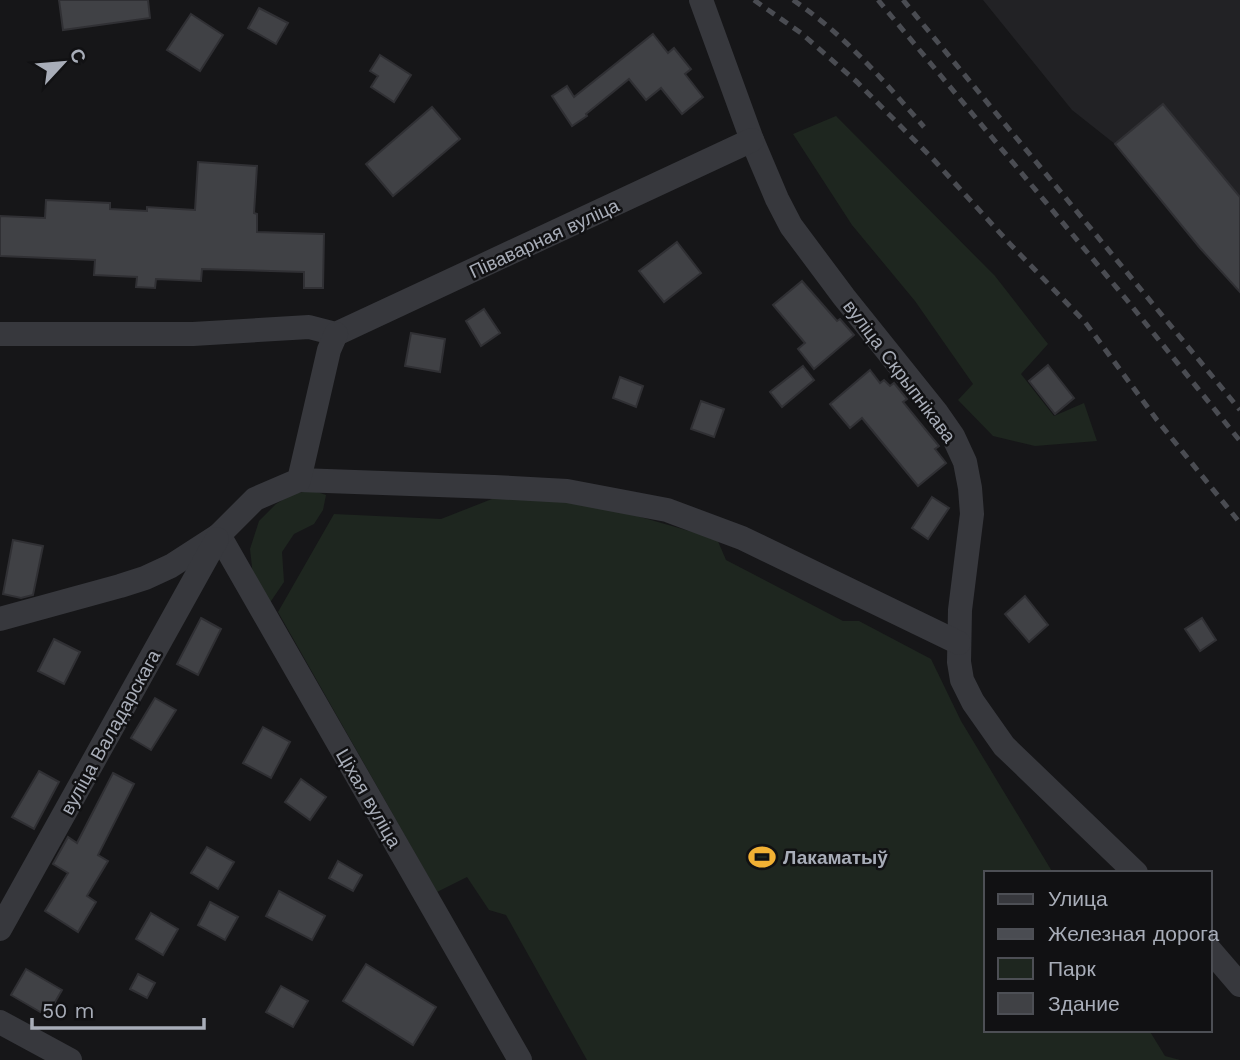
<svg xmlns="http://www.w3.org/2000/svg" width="1240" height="1060" viewBox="0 0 1240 1060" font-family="'Work Sans',sans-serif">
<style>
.built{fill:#222225}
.green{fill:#1e261f}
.building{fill:#404145;stroke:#303034;stroke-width:2}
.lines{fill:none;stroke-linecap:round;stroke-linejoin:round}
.minor{stroke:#37383d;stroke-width:24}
.rail{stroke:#4a4c52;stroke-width:5;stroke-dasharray:9 7;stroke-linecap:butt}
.labels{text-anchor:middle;stroke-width:5;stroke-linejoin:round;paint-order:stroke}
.street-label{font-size:19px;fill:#a8adb8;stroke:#111113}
.poi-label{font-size:19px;font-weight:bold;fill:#a8adb8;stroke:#111113;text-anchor:start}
</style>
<rect width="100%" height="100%" fill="#161618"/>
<polygon class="built" points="983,0 1240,0 1240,292 1201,248 1115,144 1072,110"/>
<g class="green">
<polygon points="836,116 995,276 1048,344 1021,374 1054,416 1084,403 1097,441 1035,446 993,436 958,400 973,384 915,301 852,225 793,134"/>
<polygon points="314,491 326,495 323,510 314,524 294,534 282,552 284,582 269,604 253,576 250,549 259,521 276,504 294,493"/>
<polygon points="497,497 599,505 717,539 726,560 843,621 859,621 931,659 961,721 1053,873 986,873 986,1030 1149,1030 1165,1056 1180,1060 587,1060 506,915 489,910 467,877 437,892 278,612 334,514 441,519"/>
</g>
<g class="building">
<polygon points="59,0 148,0 150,18 63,30"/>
<polygon points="259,8 288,23 276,44 248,28"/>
<polygon points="191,14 223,35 200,71 167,50"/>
<polygon points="653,34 668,53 674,48 691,69 685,74 703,97 682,114 661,88 646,100 629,79 586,114 587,116 572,126 552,96 567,86 574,97"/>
<polygon points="380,55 411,75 394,102 371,87 378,76 370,71"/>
<polygon points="1163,104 1240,197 1240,292 1200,248 1115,144"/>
<polygon points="432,107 460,139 393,196 366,164"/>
<polygon points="198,162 257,166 254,213 257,214 257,232 324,234 323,288 304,288 304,272 202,269 201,281 156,279 155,288 136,287 137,277 94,275 95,260 0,256 0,216 45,218 46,200 110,203 110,209 147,211 147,207 195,210"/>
<polygon points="677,242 701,273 664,302 639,271"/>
<polygon points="802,281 837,321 840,319 854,335 814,369 798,349 805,343 773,305"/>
<polygon points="484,309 500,333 481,346 466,321"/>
<polygon points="411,333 445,339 440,372 405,366"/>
<polygon points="1048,365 1074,398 1055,414 1029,381"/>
<polygon points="803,366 814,380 782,407 770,392"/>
<polygon points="870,370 880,383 884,380 890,386 894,383 907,399 903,402 939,446 935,449 946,463 918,486 862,418 850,428 830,404"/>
<polygon points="620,377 643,386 636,407 613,398"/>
<polygon points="701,401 724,409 714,437 691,429"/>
<polygon points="932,497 949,508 928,539 912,528"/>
<polygon points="13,540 43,546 33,595 21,598 3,594"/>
<polygon points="1025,596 1048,625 1029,642 1005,614"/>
<polygon points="201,618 221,629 198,675 177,664"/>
<polygon points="1202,618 1216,640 1200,651 1185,629"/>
<polygon points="54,639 80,652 64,684 38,671"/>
<polygon points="155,698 176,710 151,750 131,738"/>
<polygon points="263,727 290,742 271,778 243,763"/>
<polygon points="39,771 59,782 34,829 12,817"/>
<polygon points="113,773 134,784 98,855 108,861 87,896 96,902 78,932 45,911 68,873 53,864 68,837 77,843"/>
<polygon points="301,779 326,797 310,820 285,802"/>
<polygon points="207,847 234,862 218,889 191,873"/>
<polygon points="338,861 362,875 353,891 329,878"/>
<polygon points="279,891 325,916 312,940 266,916"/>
<polygon points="210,902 238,917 225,940 198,925"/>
<polygon points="151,913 178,929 163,955 136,939"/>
<polygon points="366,964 436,1007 413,1045 343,1001"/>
<polygon points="26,969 62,990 47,1016 11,995"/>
<polygon points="138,974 155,983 147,998 130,989"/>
<polygon points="281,986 308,1001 293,1027 266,1012"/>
</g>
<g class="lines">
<g class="minor">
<polyline points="701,0 752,140 777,199 791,226 844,297 937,413 953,436 965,462 970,488 972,514 960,610 959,662 962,680 973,702 1004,746 1136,873"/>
<polyline points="0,334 193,334 309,327 336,334 752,140"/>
<polyline points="299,480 494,487 567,491 667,510 742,538 959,643"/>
<polyline points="219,535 520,1060"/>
<polyline points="0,619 120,586 145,578 171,566 219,535 255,499 299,480 329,350 336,334"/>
<polyline points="0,929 217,539"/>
<polyline points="1210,950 1240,985"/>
<polyline points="0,1022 70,1060"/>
</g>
<g class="rail">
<polyline points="754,0 801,33 857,82 932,158 1010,244 1085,322 1157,420 1240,523"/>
<path d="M793 0C844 34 884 81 924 127"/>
<polyline points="878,0 1126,299 1240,441"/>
<polyline points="903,0 1240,410"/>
</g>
</g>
<defs>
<symbol id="stadium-bare" viewBox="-9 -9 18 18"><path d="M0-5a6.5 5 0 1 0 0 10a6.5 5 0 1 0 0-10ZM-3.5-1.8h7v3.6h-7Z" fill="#f2b134" stroke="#111113" stroke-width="2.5" paint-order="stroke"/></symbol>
</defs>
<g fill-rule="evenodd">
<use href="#stadium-bare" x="743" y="838" width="38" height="38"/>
</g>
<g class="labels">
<g class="street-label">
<text transform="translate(544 238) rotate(-25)" y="7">Піваварная вуліца</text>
<text transform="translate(900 371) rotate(53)" y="7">вуліца Скрыпнікава</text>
<text transform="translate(110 732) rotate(-61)" y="7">вуліца Валадарскага</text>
<text transform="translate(369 798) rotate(60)" y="7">Ціхая вуліца</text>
</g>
<g class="poi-label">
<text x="783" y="864">Лакаматыў</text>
</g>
</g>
<rect x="984" y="871" width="228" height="161" fill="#111113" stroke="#4d4f55" stroke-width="2"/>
<rect x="998" y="894" width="35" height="10" fill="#37383d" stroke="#4d4f55" stroke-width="2"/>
<text x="1048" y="906" font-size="21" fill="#a8adb8">Улица</text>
<rect x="998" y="929" width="35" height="10" fill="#4a4c52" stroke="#4d4f55" stroke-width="2"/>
<text x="1048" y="941" font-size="21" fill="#a8adb8">Железная дорога</text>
<rect x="998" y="958" width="35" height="21" fill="#1e261f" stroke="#4d4f55" stroke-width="2"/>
<text x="1048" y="976" font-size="21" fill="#a8adb8">Парк</text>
<rect x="998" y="993" width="35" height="21" fill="#404145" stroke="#4d4f55" stroke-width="2"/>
<text x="1048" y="1011" font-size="21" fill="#a8adb8">Здание</text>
<g transform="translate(63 63) rotate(64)" stroke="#111113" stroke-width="5" paint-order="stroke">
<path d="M0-5L12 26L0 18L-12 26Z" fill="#a8adb8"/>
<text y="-10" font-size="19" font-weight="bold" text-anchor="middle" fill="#a8adb8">С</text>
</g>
<path d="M32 1018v10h172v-10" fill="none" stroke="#a8adb8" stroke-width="3.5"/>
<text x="42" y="1018" font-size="21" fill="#a8adb8" stroke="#111113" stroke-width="5" paint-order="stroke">50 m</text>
</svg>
